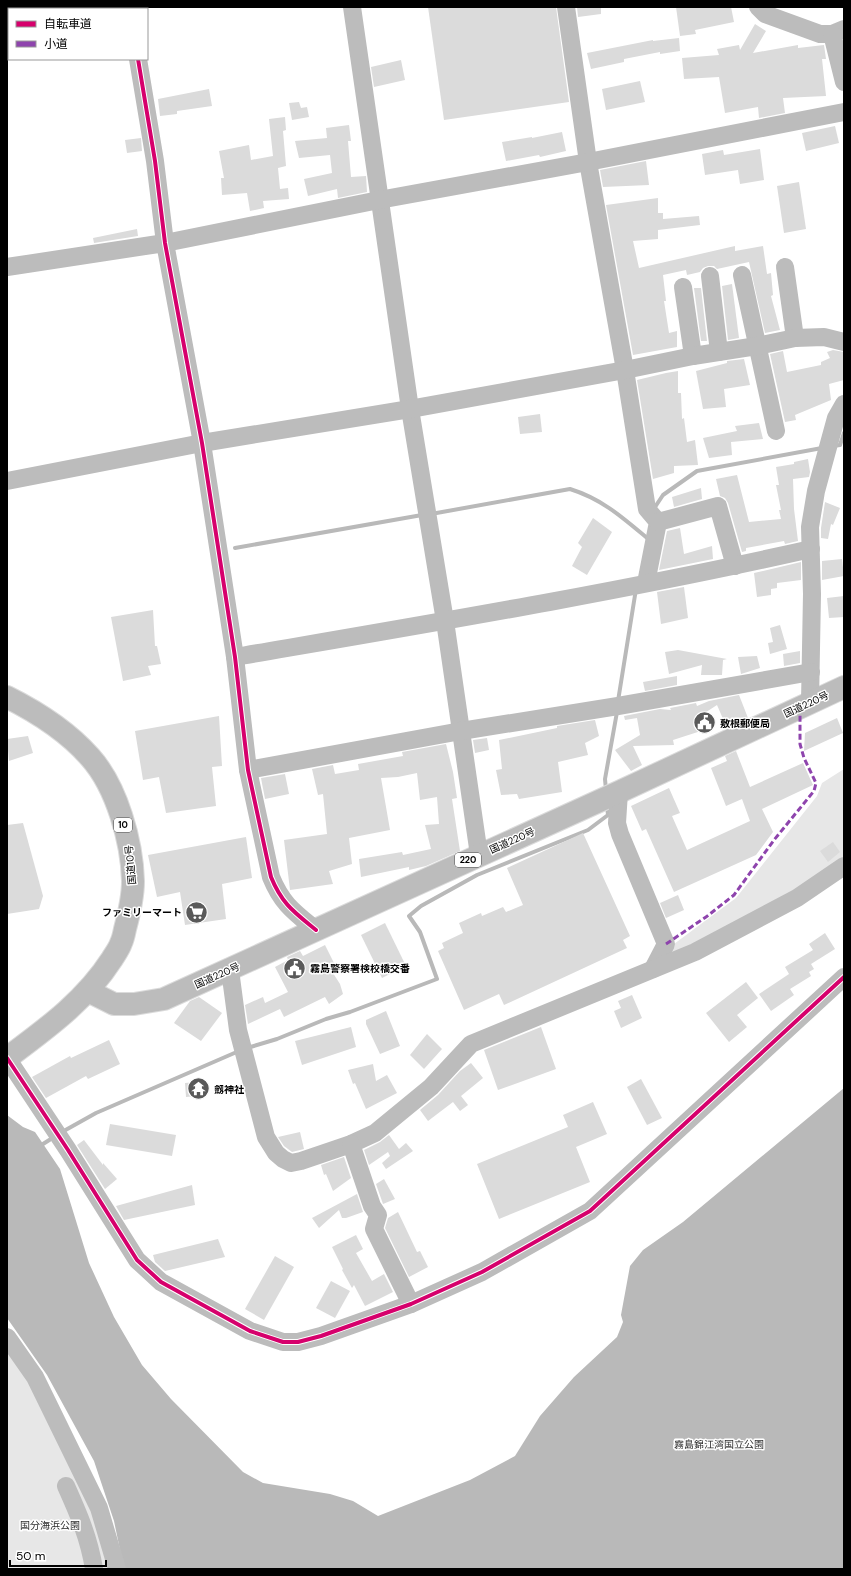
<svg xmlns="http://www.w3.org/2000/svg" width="851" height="1576" viewBox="0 0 851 1576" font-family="'DM Sans','Noto Sans JP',sans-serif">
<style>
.green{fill:#e7e7e7}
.water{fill:#b9b9b9}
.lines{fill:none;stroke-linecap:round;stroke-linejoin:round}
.stream{stroke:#b9b9b9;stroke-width:4}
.building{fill:#dbdbdb}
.highway-casing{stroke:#dbdbdb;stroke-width:24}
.minor{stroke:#bcbcbc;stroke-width:18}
.highway{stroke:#bcbcbc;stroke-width:22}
.quiet{stroke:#8e44ad;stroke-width:3;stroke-dasharray:6 3;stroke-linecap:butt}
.cycleway-casing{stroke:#fff;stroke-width:6}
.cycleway{stroke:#d6006c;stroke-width:4}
.labels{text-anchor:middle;stroke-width:3;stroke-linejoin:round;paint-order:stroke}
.shield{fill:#fff;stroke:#4c4c4c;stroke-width:1}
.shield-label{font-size:9px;font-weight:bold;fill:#000}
.street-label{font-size:10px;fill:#000;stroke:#fff}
.poi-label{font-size:10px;font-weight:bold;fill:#000;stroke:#fff;text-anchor:start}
.park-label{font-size:10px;fill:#2b2b2b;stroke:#fff}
</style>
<rect width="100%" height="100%" fill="#fff"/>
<g class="green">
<polygon points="844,769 844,858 794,895 665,959 670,947 736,898 817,796 822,783"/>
<polygon points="7,1345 16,1357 90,1506 110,1569 7,1569"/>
</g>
<polygon class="water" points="844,1088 844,1569 124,1569 114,1521 94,1461 47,1375 7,1318 7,1115 23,1127 35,1132 60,1169 89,1263 114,1317 142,1365 171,1399 243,1472 263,1483 330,1494 353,1501 378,1516 470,1480 515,1456 540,1416 574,1377 617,1337 623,1322 621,1315 630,1266 643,1250 683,1222"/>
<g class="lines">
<g class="stream">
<polyline points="833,446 840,445 844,433"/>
<polyline points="653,510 663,495 697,471 822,448"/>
<path d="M431 514 570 489C602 499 622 517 647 538"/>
<polyline points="235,548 422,515"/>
<polyline points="618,701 636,589"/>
<polyline points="606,790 605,779 617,712"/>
<polyline points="247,1048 277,1039 326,1019 350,1012 437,979 420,932 409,916 421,906 477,875 588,830 608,815 607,805"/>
<polyline points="62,1132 96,1113 239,1051"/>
<polyline points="43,1144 54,1137"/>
</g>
</g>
<g class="building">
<polygon points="428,7 556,7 569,102 444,120"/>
<polygon points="577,7 601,7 601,14 578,17"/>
<polygon points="676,7 731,7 734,22 695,30 696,34 680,36"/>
<polygon points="755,24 766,31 753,53 798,45 798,48 824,45 826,59 822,59 826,96 783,98 785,113 759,118 758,107 725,113 719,77 684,79 682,58 719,55 717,49 739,45 740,50"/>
<polygon points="679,38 680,51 660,54 660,52 624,59 624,62 591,69 587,53 653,40 653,41"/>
<polygon points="401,60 405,80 374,87 371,67"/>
<polygon points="640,81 645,102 606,110 602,89"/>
<polygon points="209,89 212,106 177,111 177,114 160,116 158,99"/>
<polygon points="299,102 301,108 307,107 309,117 292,120 289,103"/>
<polygon points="285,117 286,130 283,131 286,166 278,168 280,189 288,188 289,199 263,201 264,208 250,211 247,193 222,195 221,178 224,178 219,151 249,145 251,160 273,156 269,119"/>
<polygon points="349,125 351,141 348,141 351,177 366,176 367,192 338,198 337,189 308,196 304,179 332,173 330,155 299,158 295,141 327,138 326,128"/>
<polygon points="835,126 839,143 806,151 802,133"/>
<polygon points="562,132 566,151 540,157 539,155 506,161 502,142 532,137 532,138"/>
<polygon points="141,138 142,151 127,153 125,140"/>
<polygon points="760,149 764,180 740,184 738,170 705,175 702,154 723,150 724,155"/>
<polygon points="646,161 649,185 603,187 600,170"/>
<polygon points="799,182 806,229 784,233 777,186"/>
<polygon points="658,198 658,213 663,213 663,219 699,216 700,225 658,230 658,239 633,241 639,268 735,246 735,251 763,246 767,274 771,273 773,295 771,296 780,330 765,333 749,262 717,269 714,266 708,266 703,268 700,272 687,275 686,270 663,275 666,301 664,301 669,333 677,331 677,347 633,355 606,205"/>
<polygon points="137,229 138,236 94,243 93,238"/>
<polygon points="732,284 739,338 728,340 722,286"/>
<polygon points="694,288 701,288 707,341 701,341"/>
<polygon points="833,350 844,352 844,380 829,384 831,400 795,415 796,420 785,422 770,354 783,351 787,372 821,365 821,362 830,358 827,352"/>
<polygon points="744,359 750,385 724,389 726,407 703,409 696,371 727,363 727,361"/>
<polygon points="678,371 678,393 681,393 682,419 684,418 687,442 695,440 698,465 674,466 674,473 653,479 637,380 666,373"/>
<polygon points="540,414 542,432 520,434 518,417"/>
<polygon points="759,423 763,439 731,442 732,455 709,458 703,438 737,431 735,426"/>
<polygon points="808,459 810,472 809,477 793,479 794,509 798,541 785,544 784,541 746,548 746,551 742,552 728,503 725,498 720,496 716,479 737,475 749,522 781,519 779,510 781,510 776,485 779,485 776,467 794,464 794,462"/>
<polygon points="701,488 702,499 674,507 672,497"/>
<polygon points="825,502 840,508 833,525 831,524 828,539 821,538 821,528"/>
<polygon points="593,518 612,532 587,575 572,566 582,547 578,543"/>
<polygon points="680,528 684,554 712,546 713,559 659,570 667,531"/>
<polygon points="842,559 844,576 822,580 822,561"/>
<polygon points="801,562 801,580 777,583 777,588 771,589 771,595 757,597 754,573"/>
<polygon points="684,587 688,618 661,624 657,592"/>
<polygon points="844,596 844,617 829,618 827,598"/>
<polygon points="153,610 155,646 157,646 161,664 148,666 151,675 123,681 111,617"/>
<polygon points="780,625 787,649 770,654 768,643 773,642 770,628"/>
<polygon points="678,650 727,659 723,660 722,675 701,675 702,665 669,674 665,652"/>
<polygon points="800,651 800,663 784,666 783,654"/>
<polygon points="757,656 760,668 741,674 738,657"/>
<polygon points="677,676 677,685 645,691 643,682"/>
<polygon points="739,695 748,718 727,728 717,705 697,718 704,730 673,740 674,745 633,746 642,765 631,771 615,750 640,735 637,718 625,720 624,716 660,709 671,710 670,708 696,703 697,706 709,701"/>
<polygon points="219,716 222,766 212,767 216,806 166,813 159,777 143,780 135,731"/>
<polygon points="837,718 843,733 804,751 805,733"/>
<polygon points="595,720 599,736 585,743 588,755 558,762 562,792 519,799 517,794 501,795 496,770 502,769 499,740 557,728 557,726"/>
<polygon points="28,736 33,753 9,761 7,739"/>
<polygon points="487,738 489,750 475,753 473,740"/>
<polygon points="446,744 453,772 457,798 452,799 460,851 426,866 409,870 409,867 361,877 359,859 402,852 403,855 431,849 425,825 439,824 437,797 420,800 417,773 398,777 381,778 390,830 349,838 352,864 329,871 333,884 290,890 284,840 327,834 323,794 318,795 312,769 333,765 335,774 359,770 358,764 403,756 402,752"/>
<polygon points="736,751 750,787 803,763 813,785 762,809 773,832 756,855 674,892 646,829 642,831 631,806 669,788 680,813 672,816 687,850 750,821 742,799 726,806 711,768 727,761 725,756"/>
<polygon points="285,774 289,794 265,799 261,778"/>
<polygon points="23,823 43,896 39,909 7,914 7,825"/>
<polygon points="583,833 630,936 623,940 627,948 504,1005 499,994 464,1010 438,951 444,948 442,943 463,933 459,923 481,913 482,916 503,907 506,912 523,905 507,868"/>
<polygon points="246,837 252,878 222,884 226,919 185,925 180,892 157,897 148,855"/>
<polygon points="833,842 840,852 828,862 820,851"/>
<polygon points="678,895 684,910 666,918 660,903"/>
<polygon points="385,923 406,966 382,978 361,935"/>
<polygon points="825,933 835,949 811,964 814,969 809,972 811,976 790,989 794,995 771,1011 759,994 789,974 785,967 813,950 809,944"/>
<polygon points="325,945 336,967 331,970 340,984 343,994 329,1004 325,997 284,1017 280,1009 248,1024 245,1005 263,997 265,1003 288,992 275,967 288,960 287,957 300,951 303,956"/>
<polygon points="746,982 758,998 737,1015 747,1027 729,1042 706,1013"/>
<polygon points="632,995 642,1018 621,1028 614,1011 621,1008 618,1001"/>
<polygon points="199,997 222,1013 201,1041 174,1023 190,1001"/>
<polygon points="386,1011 400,1046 380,1054 366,1024 366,1020"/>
<polygon points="351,1027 356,1047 302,1065 295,1041"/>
<polygon points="541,1027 556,1069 498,1090 484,1050"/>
<polygon points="427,1034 442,1049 424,1069 410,1055"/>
<polygon points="109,1040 120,1064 88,1079 86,1076 46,1098 32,1077 70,1056 71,1058"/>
<polygon points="471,1063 483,1078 461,1096 468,1105 460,1111 453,1102 428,1121 420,1110 438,1095 460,1071"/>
<polygon points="373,1064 376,1081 387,1075 397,1093 366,1109 355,1083 353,1084 348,1070"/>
<polygon points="641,1079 662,1118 647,1125 627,1087"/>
<polygon points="207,1081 208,1095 186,1097 185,1083"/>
<polygon points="593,1102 607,1134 576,1147 590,1182 499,1219 477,1164 568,1127 563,1115"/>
<polygon points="110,1124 176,1135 172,1156 106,1145"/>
<polygon points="300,1132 304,1149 292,1152 284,1146 278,1137"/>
<polygon points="389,1135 399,1149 406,1143 413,1151 386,1169 382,1163 390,1156 388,1152 369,1165 364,1150 380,1142"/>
<polygon points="84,1140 103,1165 103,1163 117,1179 105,1189 77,1145"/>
<polygon points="344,1157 351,1178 333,1191 326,1174 324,1175 321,1165"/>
<polygon points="384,1179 395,1199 383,1204 376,1184"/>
<polygon points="192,1185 195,1205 124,1220 116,1206"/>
<polygon points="357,1194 363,1212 346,1218 342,1218 339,1210 319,1228 312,1218"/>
<polygon points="398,1212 417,1252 420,1251 428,1267 409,1277 385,1228 388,1218"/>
<polygon points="356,1235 363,1249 356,1253 372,1281 384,1274 393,1292 365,1306 354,1285 352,1288 342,1270 343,1269 332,1247"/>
<polygon points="218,1239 225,1257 165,1271 155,1262 153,1255"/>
<polygon points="275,1256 294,1267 264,1320 245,1309"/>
<polygon points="331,1281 350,1291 335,1318 316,1308"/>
</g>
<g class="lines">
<defs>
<g id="highway">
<path d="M7 697C37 712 68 732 90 757 117 787 132 842 133 881 133 897 129 914 125 929 124 934 123 939 121 943 119 949 115 954 112 959 85 1001 46 1029 7 1058"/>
<polyline points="88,991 114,1004 134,1004 164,999 619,792 844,687"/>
</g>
</defs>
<use href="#highway" class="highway-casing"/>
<g class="minor">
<polyline points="124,7 125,9"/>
<polyline points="352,7 410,409 445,621 479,855"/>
<polyline points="566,7 588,162 625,370 647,509 658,522 646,583"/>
<polyline points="758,7 765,14 820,34 832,34 844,29"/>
<polyline points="832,34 844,82"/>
<path d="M138 59 155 161 165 243 202 443 235 657 248 770 271 877C282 904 294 912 316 930"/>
<polyline points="7,267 165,243 379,200 588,162 844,112"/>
<polyline points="785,267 795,338"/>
<polyline points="742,275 776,431"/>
<polyline points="710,276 719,352"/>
<polyline points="683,287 693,356"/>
<polyline points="7,481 202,443 410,409 625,370 693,356 757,346 795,338 824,337 844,342"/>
<polyline points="658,522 718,506 735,566"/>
<path d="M235 657C427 624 620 592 811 549"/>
<polyline points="810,702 812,594 810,527 816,491 836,418 844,404"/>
<polyline points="248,770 461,731 618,706 811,672"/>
<polyline points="619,792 617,823 620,834 666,944 653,969"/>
<polyline points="230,970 238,1030 266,1137 276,1153 283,1159 291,1163 301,1161 351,1144 375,1133 431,1087 471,1044 695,952 797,898 844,866"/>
<polyline points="7,1058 68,1150 137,1260 161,1282 250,1331 283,1342 298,1342 321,1336 411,1304 482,1272 590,1211 844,977"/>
<polyline points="351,1144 372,1206 378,1215 374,1229 411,1304"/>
<polyline points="7,1337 35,1377 99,1508 117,1569"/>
<path d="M66 1486C79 1515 89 1538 94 1569"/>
</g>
<use href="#highway" class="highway"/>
<polyline class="quiet" points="666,944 706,917 734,895 774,840 814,791 816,783 804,758 800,744 800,707"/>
<defs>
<g id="cycleway">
<path d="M138 59 155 161 165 243 202 443 235 657 248 770 271 877C282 904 294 912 316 930"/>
<polyline points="7,1058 68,1150 137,1260 161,1282 250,1331 283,1342 298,1342 321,1336 411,1304 482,1272 590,1211 844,977"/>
</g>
</defs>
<use href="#cycleway" class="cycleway-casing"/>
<use href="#cycleway" class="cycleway"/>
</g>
<defs>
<symbol id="civic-disc" viewBox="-11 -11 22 22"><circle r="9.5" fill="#595959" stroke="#fff"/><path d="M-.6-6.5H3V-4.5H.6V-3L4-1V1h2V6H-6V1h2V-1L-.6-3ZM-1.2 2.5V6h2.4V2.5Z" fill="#fff"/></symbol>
<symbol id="supermarket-disc" viewBox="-11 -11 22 22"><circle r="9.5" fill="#595959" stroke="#fff"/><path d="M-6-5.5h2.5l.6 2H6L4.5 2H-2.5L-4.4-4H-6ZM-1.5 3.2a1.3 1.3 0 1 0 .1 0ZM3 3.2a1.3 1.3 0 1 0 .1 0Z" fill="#fff"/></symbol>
<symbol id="temple-disc" viewBox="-11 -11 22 22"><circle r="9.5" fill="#595959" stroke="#fff"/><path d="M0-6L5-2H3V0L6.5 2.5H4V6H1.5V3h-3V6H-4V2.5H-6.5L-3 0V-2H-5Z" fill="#fff"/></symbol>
</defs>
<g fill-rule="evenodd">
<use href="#civic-disc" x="692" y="710" width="25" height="25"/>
<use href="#supermarket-disc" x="184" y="900" width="25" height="25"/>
<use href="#civic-disc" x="282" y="956" width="25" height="25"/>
<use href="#temple-disc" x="186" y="1076" width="25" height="25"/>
</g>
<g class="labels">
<g class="shield">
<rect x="114" y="818" width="18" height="14" rx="3"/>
<rect x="455" y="853" width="26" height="14" rx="3"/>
</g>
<g class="shield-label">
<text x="123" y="828">10</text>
<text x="468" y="863">220</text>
</g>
<g class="street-label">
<text transform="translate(806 704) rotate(-25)" y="4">国道220号</text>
<text transform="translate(512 840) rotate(-24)" y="4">国道220号</text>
<text transform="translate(130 865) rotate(-95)" y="4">国道10号</text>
<text transform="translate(217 975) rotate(-24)" y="4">国道220号</text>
</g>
<g class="poi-label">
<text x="720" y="727">敷根郵便局</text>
<text x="182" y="916" text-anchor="end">ファミリーマート</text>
<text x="310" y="972">霧島警察署検校橋交番</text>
<text x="214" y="1093">劔神社</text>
</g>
<g class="park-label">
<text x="719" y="1448">霧島錦江湾国立公園</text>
<text x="50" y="1529">国分海浜公園</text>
</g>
</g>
<rect width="851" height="1576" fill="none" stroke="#000000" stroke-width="16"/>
<rect x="8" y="8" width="140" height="52" fill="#ffffff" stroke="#999999"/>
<rect x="16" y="21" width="20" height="6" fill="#d6006c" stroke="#999999"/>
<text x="44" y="28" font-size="12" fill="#000000">自転車道</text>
<rect x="16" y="41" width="20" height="6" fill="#8e44ad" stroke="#999999"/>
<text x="44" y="48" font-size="12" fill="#000000">小道</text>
<path d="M10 1560v6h96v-6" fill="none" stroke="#000000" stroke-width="2"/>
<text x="16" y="1560" font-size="12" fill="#000000" stroke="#ffffff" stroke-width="3" paint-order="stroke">50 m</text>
</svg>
